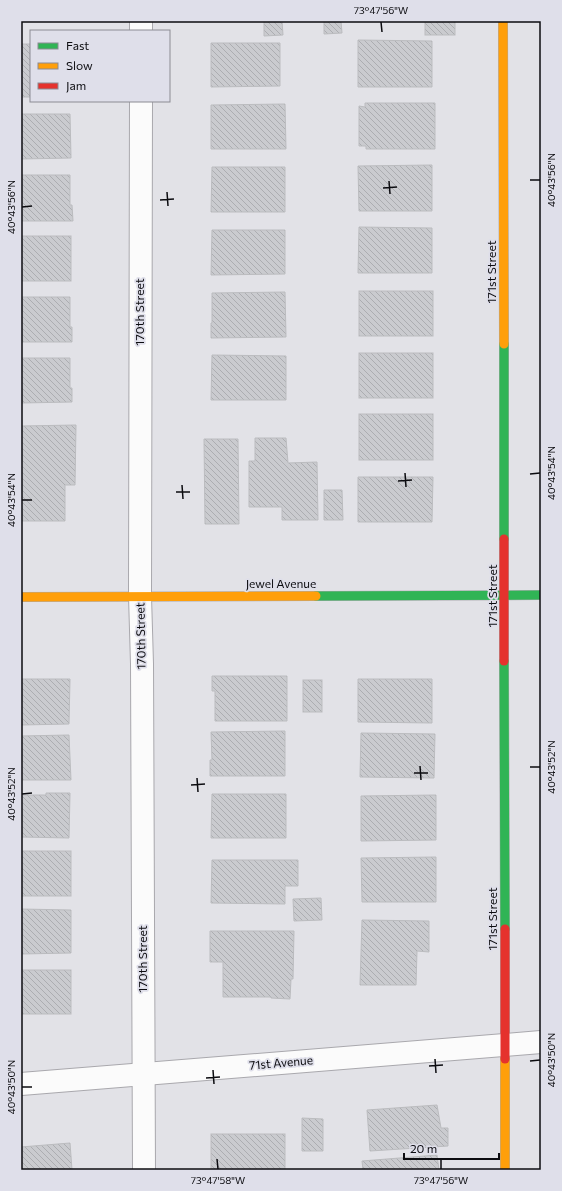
<svg xmlns="http://www.w3.org/2000/svg" width="562" height="1191" viewBox="0 0 562 1191" font-family="Commissioner,sans-serif">
<style>
.building{fill:url(#building-back-hatch);stroke:#bbbcbf}
.lines{fill:none;stroke-linecap:round;stroke-linejoin:round}
.street-casing{stroke:#a9a8ad;stroke-width:24}
.fast-casing{stroke:#a9a8ad;stroke-width:10}
.slow-casing{stroke:#a9a8ad;stroke-width:10}
.jam-casing{stroke:#a9a8ad;stroke-width:10}
.street{stroke:#fbfbfb;stroke-width:22}
.fast{stroke:#30b455;stroke-width:9}
.slow{stroke:#ff9f0a;stroke-width:9}
.jam{stroke:#e5322d;stroke-width:9}
.ticks{fill:none;stroke:#0c0c10;stroke-width:1.5}
.labels{text-anchor:middle;stroke-width:3.5;stroke-linejoin:round;paint-order:stroke}
.street-label{font-size:12px;fill:#0c0c10;stroke:#dfdfea}
.neatline{fill:none;stroke:#0c0c10;stroke-width:1.5}
.ticks-label{font-size:10px;text-anchor:middle;fill:#0c0c10}
</style>
<defs>
<pattern id="building-back-hatch" width="6" height="6" patternUnits="userSpaceOnUse"><rect width="6" height="6" fill="#cacbcf"/><path d="M-1 5l2 2M0 0l6 6M5-1l2 2" fill="none" stroke="#acadb1"/></pattern>
</defs>
<rect width="100%" height="100%" fill="#e2e2e7"/>
<g class="building">
<polygon points="264,21 282,21 283,35 264,36"/>
<polygon points="324,21 341,21 342,33 324,34"/>
<rect x="425" y="21" width="30" height="14"/>
<polygon points="358,40 432,41 432,87 358,87"/>
<polygon points="211,43 280,43 280,86 211,87"/>
<rect x="21" y="44" width="10" height="53"/>
<polygon points="365,103 435,103 435,149 366,149 366,146 359,146 359,106 365,107"/>
<polygon points="285,104 286,149 211,149 211,105"/>
<polygon points="21,114 70,114 71,158 21,159"/>
<polygon points="432,165 432,211 359,211 358,166"/>
<polygon points="212,167 285,167 285,212 211,212"/>
<polygon points="21,175 70,175 70,205 72,205 73,221 21,221"/>
<polygon points="359,227 432,228 432,273 358,273"/>
<polygon points="212,230 285,230 285,274 211,275"/>
<rect x="21" y="236" width="50" height="45"/>
<rect x="359" y="291" width="74" height="45"/>
<polygon points="285,292 286,337 211,338 211,323 212,323 212,293"/>
<polygon points="21,297 70,297 70,327 72,327 72,342 21,342"/>
<rect x="359" y="353" width="74" height="45"/>
<polygon points="212,355 286,356 286,400 211,400"/>
<polygon points="21,358 70,358 70,388 72,388 72,402 21,403"/>
<rect x="359" y="414" width="74" height="46"/>
<polygon points="76,425 75,485 65,485 65,521 21,521 21,426"/>
<polygon points="255,438 286,438 288,463 317,462 318,520 282,520 282,507 249,507 249,461 255,461"/>
<polygon points="204,439 238,439 239,524 205,524"/>
<polygon points="358,477 433,477 432,522 358,522"/>
<polygon points="324,490 342,490 343,520 324,520"/>
<polygon points="212,676 287,676 287,721 215,721 215,691 212,691"/>
<polygon points="21,679 70,679 69,724 21,725"/>
<polygon points="358,679 432,679 432,723 358,722"/>
<rect x="303" y="680" width="19" height="32"/>
<polygon points="285,731 285,776 210,776 210,760 212,760 211,732"/>
<polygon points="361,733 435,734 434,778 360,777"/>
<polygon points="69,735 71,780 21,780 21,736"/>
<polygon points="46,793 70,793 69,838 21,837 21,795 46,795"/>
<polygon points="212,794 286,794 286,838 211,838"/>
<polygon points="436,795 436,840 361,841 361,796"/>
<rect x="21" y="851" width="50" height="45"/>
<polygon points="436,857 436,902 362,902 361,858"/>
<polygon points="212,860 298,860 298,886 285,886 285,904 211,903"/>
<polygon points="321,898 322,920 294,921 293,899"/>
<polygon points="21,909 71,910 71,953 21,954"/>
<polygon points="362,920 429,921 429,952 417,951 416,985 360,985"/>
<polygon points="210,931 294,931 293,979 291,979 290,999 271,998 271,997 223,997 223,962 210,962"/>
<rect x="21" y="970" width="50" height="44"/>
<polygon points="437,1105 441,1128 448,1128 448,1146 370,1151 367,1110"/>
<polygon points="302,1118 323,1119 323,1151 302,1151"/>
<rect x="211" y="1134" width="74" height="36"/>
<polygon points="70,1143 72,1170 21,1170 21,1147"/>
<polygon points="437,1155 439,1170 363,1170 362,1161"/>
</g>
<g class="lines">
<defs>
<g id="street">
<polyline points="141,31 141,21"/>
<polyline points="141,101 140,596 142,664 144,1170"/>
<polyline points="21,1084 541,1042"/>
</g>
<g id="fast">
<polyline points="504,344 504,539"/>
<polyline points="316,596 541,595"/>
<polyline points="504,661 505,929"/>
</g>
<g id="slow">
<polyline points="503,21 504,344"/>
<polyline points="21,597 316,596"/>
<polyline points="505,1059 505,1170"/>
</g>
<g id="jam">
<polyline points="504,539 504,661"/>
<polyline points="505,929 505,1059"/>
</g>
</defs>
<use href="#street" class="street-casing"/>
<use href="#fast" class="fast-casing"/>
<use href="#slow" class="slow-casing"/>
<use href="#jam" class="jam-casing"/>
<use href="#street" class="street"/>
<use href="#fast" class="fast"/>
<use href="#slow" class="slow"/>
<use href="#jam" class="jam"/>
</g>
<path class="ticks" d="M381 22 382 32M530 180H540M389 181 390 194M383 188 397 187M167 192 168 206M160 200 174 199M22 207 32 206M405 473 406 487M530 474 540 473M398 481 412 480M182 485 183 499M176 492H190M22 500H32M420 766 421 780M530 767H540M414 773H428M197 778 198 792M191 785 205 784M22 794 32 793M435 1059 436 1073M530 1061 540 1060M429 1066 443 1065M213 1070 214 1084M206 1078 220 1077M22 1087H32M217 1159 218 1169M441 1159V1169"/>
<g class="labels">
<g class="street-label">
<text transform="translate(492 272) rotate(-90)" y="4">171st Street</text>
<text transform="translate(140 312) rotate(-90)" y="4">170th Street</text>
<text x="281" y="588">Jewel Avenue</text>
<text transform="translate(493 596) rotate(-90)" y="4">171st Street</text>
<text transform="translate(141 636) rotate(-91)" y="4">170th Street</text>
<text transform="translate(493 919) rotate(-90)" y="4">171st Street</text>
<text transform="translate(143 959) rotate(-90)" y="4">170th Street</text>
<text transform="translate(281 1063) rotate(-5)" y="4">71st Avenue</text>
</g>
</g>
<rect width="562" height="1191" fill="none" stroke="#dfdfea" stroke-width="44"/>
<rect x="30" y="30" width="140" height="72" fill="#dfdfea" stroke="#8b8b93"/>
<rect x="38" y="43" width="20" height="6" fill="#30b455" stroke="#8b8b93"/>
<text x="66" y="50" font-size="12" fill="#0c0c10">Fast</text>
<rect x="38" y="63" width="20" height="6" fill="#ff9f0a" stroke="#8b8b93"/>
<text x="66" y="70" font-size="12" fill="#0c0c10">Slow</text>
<rect x="38" y="83" width="20" height="6" fill="#e5322d" stroke="#8b8b93"/>
<text x="66" y="90" font-size="12" fill="#0c0c10">Jam</text>
<path d="M404 1153v6h95v-6" fill="none" stroke="#0c0c10" stroke-width="2"/>
<text x="410" y="1153" font-size="12" fill="#0c0c10" stroke="#dfdfea" stroke-width="3" paint-order="stroke">20 m</text>
<rect x="22" y="22" width="518" height="1147" class="neatline"/>
<g class="ticks-label">
<text x="381" y="14">73°47'56"W</text>
<text transform="translate(551 180) rotate(-90)" y="4">40°43'56"N</text>
<text transform="translate(11 207) rotate(-90)" y="4">40°43'56"N</text>
<text transform="translate(551 473) rotate(-90)" y="4">40°43'54"N</text>
<text transform="translate(11 500) rotate(-90)" y="4">40°43'54"N</text>
<text transform="translate(551 767) rotate(-90)" y="4">40°43'52"N</text>
<text transform="translate(11 794) rotate(-90)" y="4">40°43'52"N</text>
<text transform="translate(551 1060) rotate(-90)" y="4">40°43'50"N</text>
<text transform="translate(11 1087) rotate(-90)" y="4">40°43'50"N</text>
<text x="218" y="1184">73°47'58"W</text>
<text x="441" y="1184">73°47'56"W</text>
</g>
</svg>
